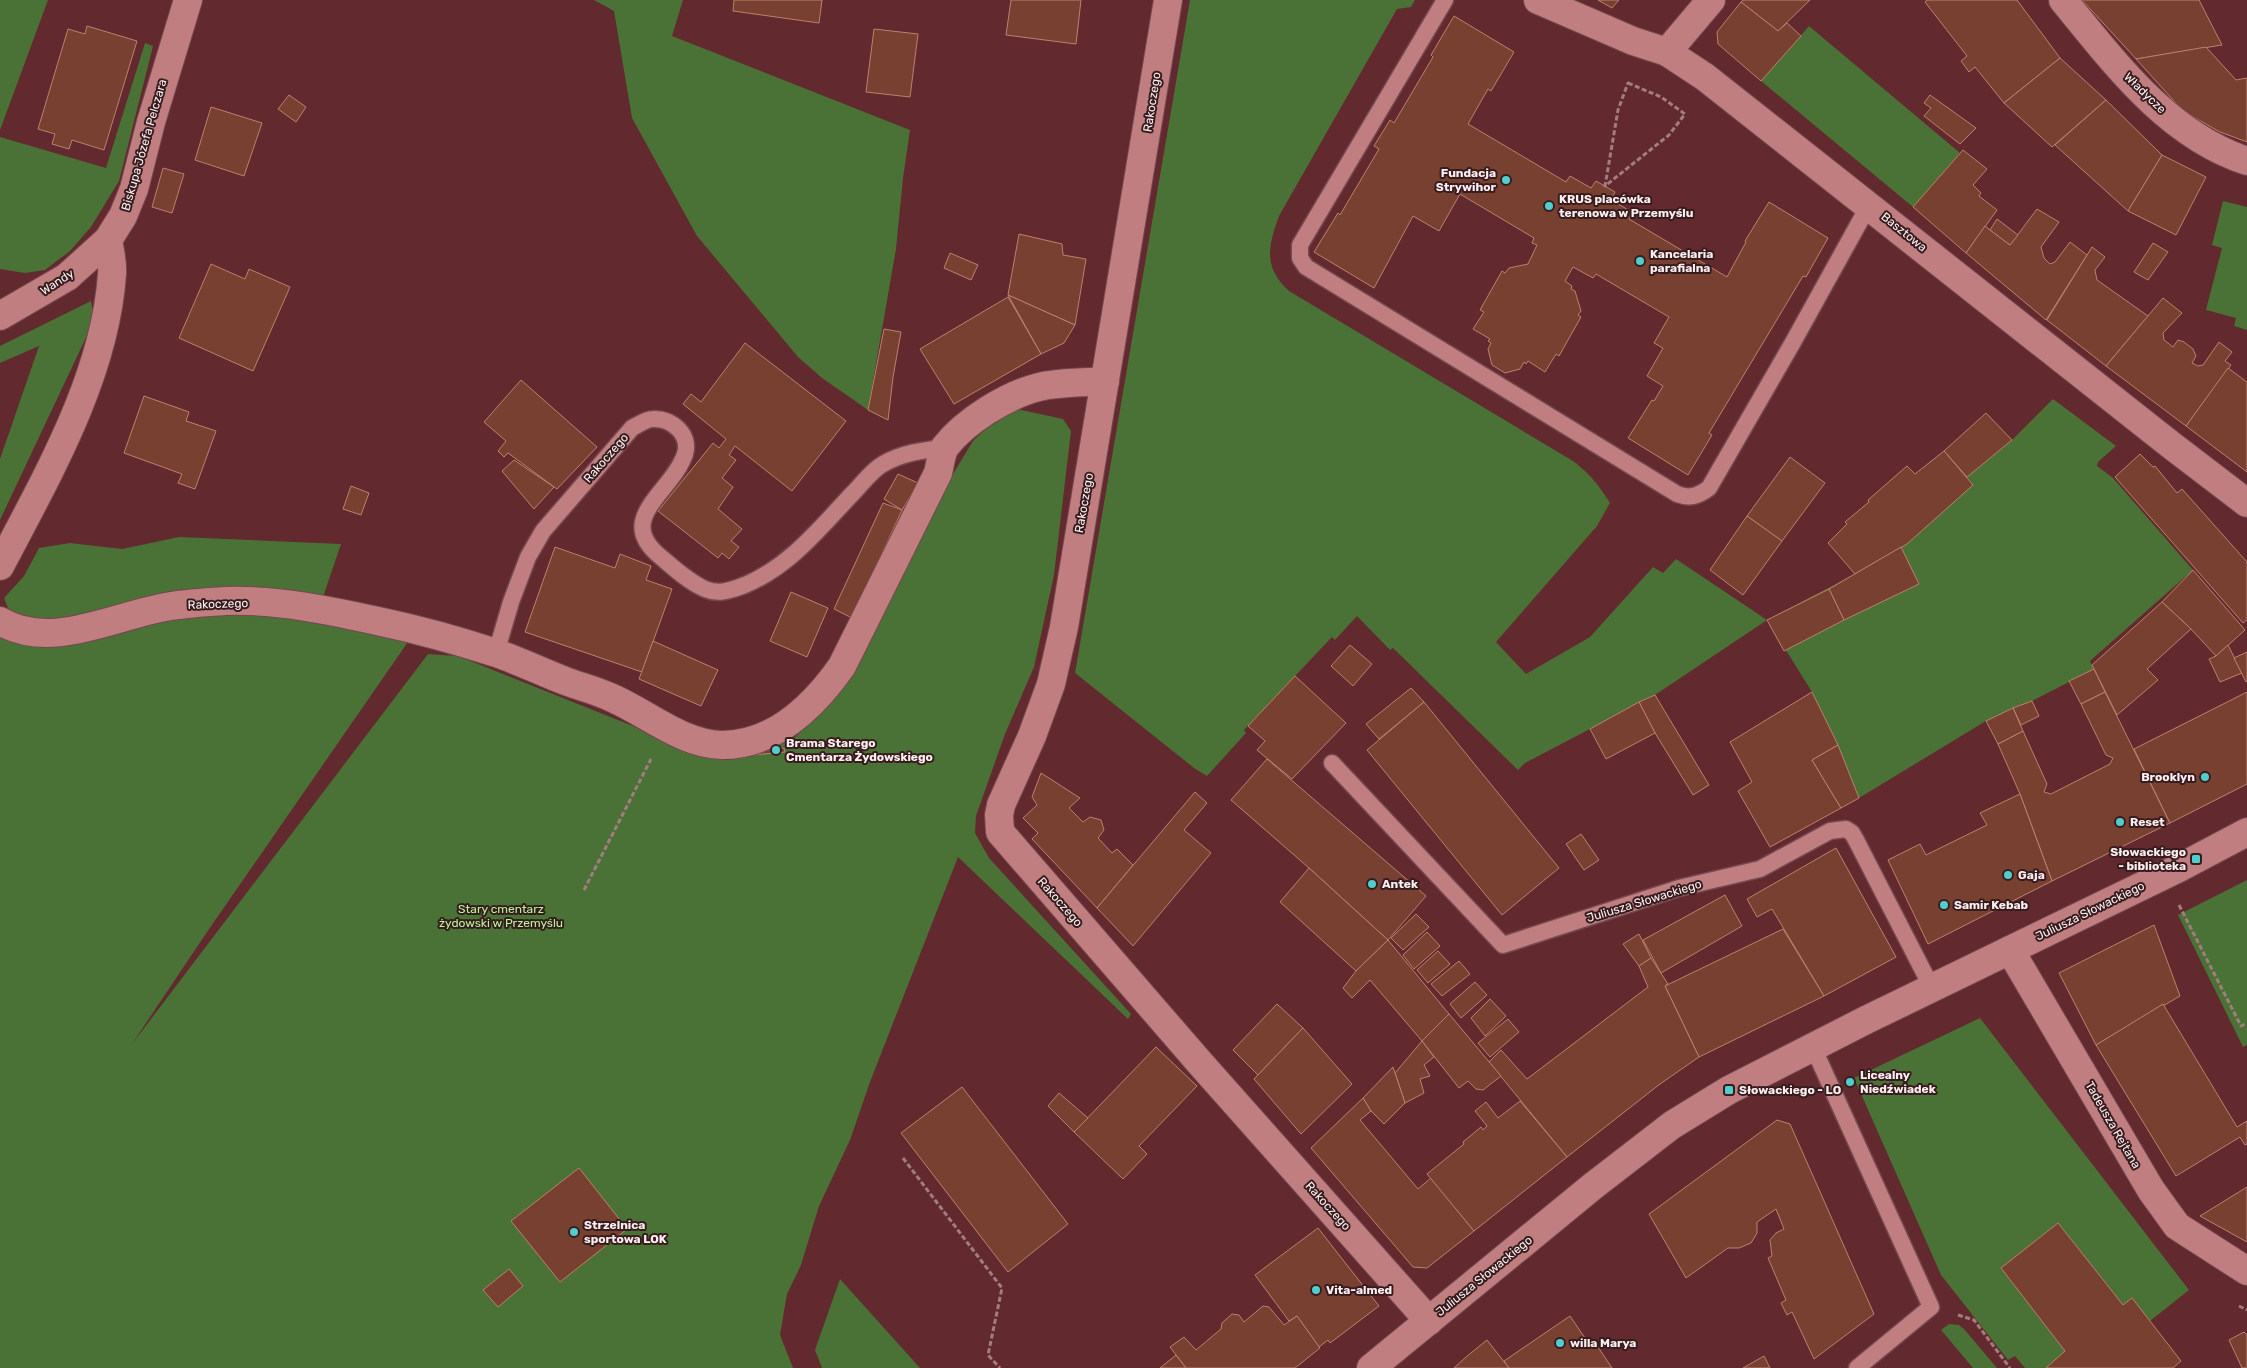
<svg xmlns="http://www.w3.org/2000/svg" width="2247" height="1368" viewBox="0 0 2247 1368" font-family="Rubik,sans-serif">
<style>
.green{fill:#4a7136}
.building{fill:#784030;stroke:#be806e}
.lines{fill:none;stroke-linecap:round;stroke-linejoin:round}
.service-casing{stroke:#75484f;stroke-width:19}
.minor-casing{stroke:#75484f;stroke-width:30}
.tertiary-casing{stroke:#75484f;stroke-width:30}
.path{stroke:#a37c7f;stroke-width:3;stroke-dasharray:5 2.5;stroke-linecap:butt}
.service{stroke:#c07e81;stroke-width:16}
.minor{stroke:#c07e81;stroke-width:28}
.tertiary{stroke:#c07e81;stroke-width:28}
.poi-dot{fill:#52cdce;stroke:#361c1e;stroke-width:2}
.labels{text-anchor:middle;stroke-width:4;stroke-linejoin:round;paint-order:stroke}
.street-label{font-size:12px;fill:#ffeff0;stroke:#361c1e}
.poi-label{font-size:12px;font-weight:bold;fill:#ffeff0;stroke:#361c1e;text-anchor:start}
.park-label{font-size:12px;fill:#b6f59a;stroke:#361c1e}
</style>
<rect width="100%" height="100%" fill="#62292f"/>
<g class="green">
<polygon points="0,0 48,0 0,130"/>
<polygon points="594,0 683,0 672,36 910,130 903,178 896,249 868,410 822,378 798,357 697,236 632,118 614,11"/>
<path d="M1190 0H1415L1411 7 1397 9 1279 216C1268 247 1263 267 1289 291L1573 461C1591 475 1598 484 1610 503L1597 526 1496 642 1526 674 1590 637 1653 567 1663 573 1676 559 1767 620 1855 574 1973 485 1967 477 2012 440 2053 399 2116 446 2098 462 2097 466 2113 478 2193 570 2090 661 2094 669 2032 701 1986 721 1859 798 1838 745 1812 692 1767 620 1655 695 1525 763 1518 770 1393 648 1390 650 1357 616 1335 640 1332 637 1244 730 1246 733 1207 776 1194 768 1075 673Z"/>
<polygon points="1809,26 1960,153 1913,207 1761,81"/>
<polygon points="145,43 153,46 119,181 91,227 70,251 45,270 25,273 0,269 0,137 106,168"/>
<polygon points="2223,201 2247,207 2247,330 2234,326 2236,318 2206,310 2222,248 2212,245"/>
<polygon points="91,301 93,312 90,329 0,520 0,459 39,346 0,363 0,346"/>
<polygon points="1017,409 1063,419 1071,431 1054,575 1034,667 1005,734 976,816 975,833 989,858 1131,1014 1128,1019 958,857 870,1082 850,1140 819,1206 801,1265 787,1294 780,1335 793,1368 0,1368 0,634 175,614 276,612 410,639 205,935 132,1044 428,654 458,656 643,730 697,756 727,760 753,756 795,737 825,709 936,502 973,441 993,422"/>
<polygon points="179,537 341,544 322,600 153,598 43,622 12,618 4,598 24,576 39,548 70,543 122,549"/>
<polygon points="2247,880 2247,1045 2243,1047 2178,915"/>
<polygon points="1980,1018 2189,1290 2150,1321 2123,1305 2058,1223 2001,1268 2065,1351 2046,1368 2025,1368 2015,1356 2008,1360 1941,1275 1854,1078"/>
<polygon points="840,1279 920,1368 822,1368 815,1350"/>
<polygon points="1949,1324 1959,1325 1964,1329 1997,1368 1973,1368 1941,1330"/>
</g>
<g class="building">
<polygon points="734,0 822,0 819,23 733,11"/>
<polygon points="1011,0 1081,0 1076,44 1006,35"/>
<polygon points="1598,0 1619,0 1612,8"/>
<polygon points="1743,0 1810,0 1778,31 1741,2"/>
<polygon points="1927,0 2017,0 2060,58 2004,103 1975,67 1969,72 1961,61 1967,56 1925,2"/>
<polygon points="2082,0 2199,0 2222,45 2136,59"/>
<polygon points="1741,2 1778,31 1787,23 1801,36 1761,81 1718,44 1717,32"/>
<polygon points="1454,16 1514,52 1491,91 1488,89 1468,124 1566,182 1570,176 1591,188 1596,181 1615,192 1611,200 1632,212 1629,219 1727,277 1746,242 1745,241 1769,202 1828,238 1806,277 1803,276 1709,433 1712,435 1688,475 1628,438 1652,400 1654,401 1663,386 1647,376 1663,348 1654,343 1669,317 1596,274 1593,278 1573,267 1565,281 1572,286 1571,289 1575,291 1581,311 1578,315 1581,317 1559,356 1556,354 1545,372 1528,361 1526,364 1524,362 1520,369 1505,373 1492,365 1488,349 1491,343 1488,341 1490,339 1473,329 1484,312 1480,310 1502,271 1505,273 1509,268 1528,264 1537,245 1532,243 1534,238 1460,194 1439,231 1413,216 1374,288 1314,252 1338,213 1340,215 1379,149 1374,146 1390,120 1394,123 1433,57 1431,55"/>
<polygon points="87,26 137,41 104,150 72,140 69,149 52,144 55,134 38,129 68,29 85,34"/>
<polygon points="874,29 918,34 910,97 866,92"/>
<polygon points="2206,47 2236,80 2247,78 2247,142 2220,132 2183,111 2136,59"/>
<polygon points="2060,58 2106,100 2052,147 2004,103"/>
<polygon points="289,95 306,107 296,122 278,109"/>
<polygon points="1930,95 1976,128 1960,144 1924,116 1931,108 1924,103"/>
<polygon points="2106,100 2162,155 2128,211 2055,145"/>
<polygon points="211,107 262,123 244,176 195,160"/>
<polygon points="1963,150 1987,169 1973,185 1981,193 1979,196 1997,210 1966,253 1913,207"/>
<polygon points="2162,155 2206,177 2176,235 2128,211"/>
<polygon points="163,168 184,174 172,213 152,207"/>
<polygon points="2037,209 2059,222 2041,247 2044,258 2050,264 2055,262 2070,242 2087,255 2046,320 1966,253 1985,226 2010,245"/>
<polygon points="1997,219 2018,235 2010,245 1990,230"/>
<polygon points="1019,234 1062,244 1063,255 1086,259 1075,325 1008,295"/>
<polygon points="2153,243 2168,252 2148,280 2134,272"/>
<polygon points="2092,247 2105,257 2095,270 2097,280 2148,316 2106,366 2047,320"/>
<polygon points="950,253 978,265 971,280 944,268"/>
<polygon points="211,264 245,279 249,269 290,287 253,371 179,338"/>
<polygon points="1008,295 1075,325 1064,343 1041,354"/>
<polygon points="1008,297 1041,354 954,404 920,349"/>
<polygon points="2163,298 2182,313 2163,333 2164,340 2173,347 2178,340 2184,342 2193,349 2196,356 2192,363 2198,366 2203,365 2219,342 2232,352 2225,361 2231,365 2186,426 2106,366"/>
<polygon points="884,329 901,332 893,377 888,420 868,410"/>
<polygon points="745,343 846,421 792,491 735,446 729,455 736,460 722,478 733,487 718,509 742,529 731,541 739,547 729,559 722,553 718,558 658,511 713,443 719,448 726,439 683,404 691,394 701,402"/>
<polygon points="2228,368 2247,382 2247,472 2186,426"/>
<polygon points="521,380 597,447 557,489 508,453 504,457 498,451 506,441 484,422"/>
<polygon points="144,396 189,412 186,421 216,431 195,489 178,483 182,474 124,453"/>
<polygon points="1986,413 2012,440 1967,477 1944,451"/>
<polygon points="1944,451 1973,485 1907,544 1855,574 1828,543 1847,524 1845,522 1869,502 1868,500 1907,466 1915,474"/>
<polygon points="2140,454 2153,467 2155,466 2177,493 2182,489 2247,562 2247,620 2243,623 2115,477"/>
<polygon points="1790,457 1825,483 1782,541 1747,516"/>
<polygon points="514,460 554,487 534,509 502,471"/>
<polygon points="898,474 918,483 902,510 884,499"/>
<polygon points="351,486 369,493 361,515 343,509"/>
<polygon points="883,503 902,510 852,618 834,609"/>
<polygon points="1747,516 1782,541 1743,595 1710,570"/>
<polygon points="555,547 615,568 620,554 651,566 646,580 672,589 642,672 525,632"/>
<polygon points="1901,547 1919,584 1844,620 1829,589"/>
<polygon points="2193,570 2245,630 2216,656 2191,629 2162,602"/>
<polygon points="1829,589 1844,620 1784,651 1767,620"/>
<polygon points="791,592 828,608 807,657 770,641"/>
<polygon points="2162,602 2191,629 2147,669 2158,680 2117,715 2092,665"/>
<polygon points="653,641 718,670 701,706 639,679"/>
<polygon points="1350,645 1372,664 1353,686 1331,666"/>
<polygon points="2228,645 2242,673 2220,682 2209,659 2216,656"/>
<polygon points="2247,652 2247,681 2246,682 2234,658"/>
<polygon points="2094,669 2105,692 2081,704 2069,681"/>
<polygon points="1295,676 1346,723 1292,779 1257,750 1265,741 1248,726"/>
<polygon points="1411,688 1424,702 1379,739 1366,724"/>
<polygon points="1812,692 1838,745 1812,760 1841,808 1770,847 1738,791 1752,782 1730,742"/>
<polygon points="2105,692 2170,823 2052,881 2020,794 1998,744 2023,731 2047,784 2044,792 2051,794 2110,764 2113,758 2106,755 2081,704"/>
<polygon points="2247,692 2247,784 2170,823 2134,749"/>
<polygon points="1655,695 1709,785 1693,795 1655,733 1639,702"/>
<polygon points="2032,701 2039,716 2021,725 2013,708"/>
<polygon points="1424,702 1559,868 1502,915 1367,750"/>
<polygon points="1639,702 1655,733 1606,759 1590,729"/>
<polygon points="2013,708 2023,731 1998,744 1986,721"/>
<polygon points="1838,745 1859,798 1841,808 1812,760"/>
<polygon points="784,748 785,752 752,755 751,752"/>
<polygon points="1267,759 1426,896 1388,940 1309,868 1231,800"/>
<polygon points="1041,773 1080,798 1069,808 1083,822 1090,817 1101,820 1104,830 1098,838 1112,853 1117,849 1133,865 1097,908 1032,839 1038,833 1023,818 1037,805 1032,797"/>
<polygon points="1195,792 1207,803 1184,830 1211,853 1133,946 1097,908"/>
<polygon points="2020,794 2052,881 1928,944 1888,860 1920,844 1926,855 1987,825 1980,813"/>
<polygon points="1581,834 1599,860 1584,870 1566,844"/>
<polygon points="1836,848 1896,957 1824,996 1772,909 1757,917 1747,899"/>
<polygon points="1309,868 1388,940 1356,971 1280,902"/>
<polygon points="1725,895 1742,926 1661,973 1643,940"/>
<polygon points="1416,914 1429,927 1403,950 1391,938"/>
<polygon points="2154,925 2180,996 2096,1045 2059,973"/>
<polygon points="1783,929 1824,996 1699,1057 1665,986"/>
<polygon points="1427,932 1440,946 1414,969 1403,955"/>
<polygon points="1639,934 1651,958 1639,966 1623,944"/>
<polygon points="1388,940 1449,1014 1422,1041 1370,980 1352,998 1343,988 1356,971"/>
<polygon points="1438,951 1450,964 1428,983 1417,970"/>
<polygon points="1651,958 1668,984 1665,986 1699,1057 1660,1084 1567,1157 1489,1062 1501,1050 1527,1079 1648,987 1639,966"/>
<polygon points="1459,961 1470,974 1442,996 1431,984"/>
<polygon points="1475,982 1487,995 1461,1018 1450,1004"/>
<polygon points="1490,999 1506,1016 1485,1036 1471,1018"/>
<polygon points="1277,1004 1303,1028 1258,1075 1233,1050"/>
<polygon points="2163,1004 2237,1127 2247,1121 2247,1144 2245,1145 2240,1137 2176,1176 2096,1045"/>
<polygon points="1449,1014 1501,1076 1483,1090 1476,1089 1468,1081 1459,1088 1422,1041"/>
<polygon points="1508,1019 1519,1032 1490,1057 1478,1043"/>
<polygon points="1303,1028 1352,1084 1301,1134 1254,1079"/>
<polygon points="1422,1041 1434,1057 1424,1065 1430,1076 1420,1079 1424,1093 1405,1103 1395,1073"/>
<polygon points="1156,1047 1197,1086 1139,1146 1147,1154 1123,1179 1074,1132"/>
<polygon points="1393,1067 1405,1103 1384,1124 1371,1111 1363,1098"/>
<polygon points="962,1087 1068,1224 1008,1272 901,1133"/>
<polygon points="1059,1093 1088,1118 1074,1132 1048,1106"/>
<polygon points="1363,1098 1371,1111 1360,1120 1418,1189 1431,1178 1474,1231 1427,1268 1413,1267 1311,1148"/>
<polygon points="1520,1101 1567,1157 1474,1231 1427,1174 1464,1144 1463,1142 1481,1127 1483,1130 1487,1126 1475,1111 1486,1102 1498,1118"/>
<polygon points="1777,1120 1790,1124 1874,1314 1814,1359 1792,1312 1787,1315 1781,1303 1786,1300 1768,1258 1772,1256 1770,1240 1776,1233 1784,1229 1776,1209 1757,1222 1757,1233 1751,1243 1739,1248 1728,1248 1686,1278 1649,1214"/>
<polygon points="579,1168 627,1229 560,1282 511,1221"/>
<polygon points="2247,1187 2247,1242 2200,1216"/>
<polygon points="2058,1223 2123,1305 2132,1298 2150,1321 2181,1361 2173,1368 2046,1368 2065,1351 2001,1268"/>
<polygon points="1318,1228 1379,1306 1330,1343 1328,1340 1319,1347 1297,1316 1289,1321 1255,1275"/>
<polygon points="509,1269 523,1286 498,1307 483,1290"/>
<polygon points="1263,1306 1269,1307 1284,1325 1297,1316 1320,1348 1295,1368 1186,1368 1170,1347 1184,1337 1196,1350 1221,1329 1222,1323 1232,1314 1239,1315 1244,1322"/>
<polygon points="1570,1316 1589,1344 1594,1341 1612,1368 1509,1368 1504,1361"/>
<polygon points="2244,1332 2247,1335 2247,1368 2242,1368 2229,1340"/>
<polygon points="1487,1340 1509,1368 1454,1368 1466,1357"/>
<polygon points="1176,1355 1186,1368 1160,1368"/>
<polygon points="1764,1356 1770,1368 1743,1368"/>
</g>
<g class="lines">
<defs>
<g id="service">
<path d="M1445 0 1300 245V258L1306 267 1677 494C1690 499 1698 496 1709 488L1792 344 1869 205"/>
<path d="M496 653 511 602 528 557 543 531 632 428C638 425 646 419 653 419 671 418 691 434 685 454 672 493 612 519 662 558 675 569 689 582 705 589 719 595 731 590 745 585 790 566 820 528 853 493 862 484 872 470 883 464 902 453 923 450 944 448"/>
<polyline points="1332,763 1503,945 1679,888 1760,869 1830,831 1846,829 1852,833 1856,840 1932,988"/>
<polyline points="1813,1047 1931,1307 1857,1368"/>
</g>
<g id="minor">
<polyline points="1168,0 1064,627 1051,684 1032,736 1001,805 999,815 1000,832 1200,1063 1429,1321"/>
<polyline points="1538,0 1633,41 1667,52 1705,77 2171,445 2247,503"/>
<path d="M2063 0C2114 62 2167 135 2247 161"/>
<polyline points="1667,52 1711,0"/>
<polyline points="0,316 67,277 108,240 123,216 134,189 151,122 188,0"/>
<path d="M0 566C47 476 105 377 112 274 113 263 110 251 108 240"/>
<path d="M0 621C52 652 117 614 171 606 189 603 208 602 225 601 277 599 332 611 382 622 420 630 459 641 496 653 520 661 544 673 568 682 582 687 597 691 610 697 646 712 681 744 722 745 774 745 814 706 842 666L938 473C940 465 941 454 945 447 965 421 1007 395 1039 387 1060 382 1084 383 1105 381"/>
<polyline points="2010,950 2151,1190 2177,1226 2247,1271"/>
</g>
<polyline id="tertiary" points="1371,1368 1593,1186 1672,1125 1729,1090 1866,1020 2179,868 2247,832"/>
</defs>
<use href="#service" class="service-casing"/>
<use href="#minor" class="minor-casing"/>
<use href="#tertiary" class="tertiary-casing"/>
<g class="path">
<polygon points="1628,83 1661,97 1685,114 1669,135 1605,186 1618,110"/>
<polyline points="584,890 651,759"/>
<polyline points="2179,905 2241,1026 2247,1023"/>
<polyline points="903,1158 1002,1288 988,1355 1000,1368"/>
<polyline points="2239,1306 2247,1310"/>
<polyline points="1958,1315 1974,1320 2010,1368"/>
</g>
<use href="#service" class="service"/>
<use href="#minor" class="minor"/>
<use href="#tertiary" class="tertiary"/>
</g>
<g class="poi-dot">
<circle cx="1506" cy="180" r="5"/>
<circle cx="1549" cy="206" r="5"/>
<circle cx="1640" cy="261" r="5"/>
<circle cx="776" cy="750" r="5"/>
<circle cx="2205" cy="777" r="5"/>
<circle cx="2120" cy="822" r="5"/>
<rect x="2191" y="854" width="10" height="10" rx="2.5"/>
<circle cx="2008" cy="875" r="5"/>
<circle cx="1372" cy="884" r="5"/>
<circle cx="1944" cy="905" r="5"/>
<circle cx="1850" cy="1082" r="5"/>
<rect x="1724" y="1085" width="10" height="10" rx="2.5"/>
<circle cx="574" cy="1232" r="5"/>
<circle cx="1316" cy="1290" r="5"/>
<circle cx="1560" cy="1343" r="5"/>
</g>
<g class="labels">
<g class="street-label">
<text transform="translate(2145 93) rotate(44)" y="4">Władycze</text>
<text transform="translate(1152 102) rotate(-81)" y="4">Rakoczego</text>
<text transform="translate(144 145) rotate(-74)" y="4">Biskupa Józefa Pelczara</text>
<text transform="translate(1904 232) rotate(39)" y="4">Basztowa</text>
<text transform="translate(57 282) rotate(-33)" y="4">Wandy</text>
<text transform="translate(606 458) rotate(-49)" y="4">Rakoczego</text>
<text transform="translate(1084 503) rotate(-80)" y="4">Rakoczego</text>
<text transform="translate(218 604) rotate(-2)" y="4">Rakoczego</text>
<text transform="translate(1644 901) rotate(-17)" y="4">Juliusza Słowackiego</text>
<text transform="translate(1060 902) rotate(49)" y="4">Rakoczego</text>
<text transform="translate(2090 911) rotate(-26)" y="4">Juliusza Słowackiego</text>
<text transform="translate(2113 1125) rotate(60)" y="4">Tadeusza Rejtana</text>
<text transform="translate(1328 1206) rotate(48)" y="4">Rakoczego</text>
<text transform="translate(1484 1276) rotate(-39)" y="4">Juliusza Słowackiego</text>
</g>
<g class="poi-label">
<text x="1496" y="177" text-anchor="end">Fundacja<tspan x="1496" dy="14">Strywihor</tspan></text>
<text x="1559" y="203">KRUS placówka<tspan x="1559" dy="14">terenowa w Przemyślu</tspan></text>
<text x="1650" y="258">Kancelaria<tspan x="1650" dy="14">parafialna</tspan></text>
<text x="786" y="747">Brama Starego<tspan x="786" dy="14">Cmentarza Żydowskiego</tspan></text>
<text x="2195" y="781" text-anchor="end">Brooklyn</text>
<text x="2130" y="826">Reset</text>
<text x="2186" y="856" text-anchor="end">Słowackiego<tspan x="2186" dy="14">- biblioteka</tspan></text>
<text x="2018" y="879">Gaja</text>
<text x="1382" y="888">Antek</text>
<text x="1954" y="909">Samir Kebab</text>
<text x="1860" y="1079">Licealny<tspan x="1860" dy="14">Niedźwiadek</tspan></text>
<text x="1739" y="1094">Słowackiego - LO</text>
<text x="584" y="1229">Strzelnica<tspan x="584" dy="14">sportowa LOK</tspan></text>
<text x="1326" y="1294">Vita-almed</text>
<text x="1570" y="1347">willa Marya</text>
</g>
<g class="park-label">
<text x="501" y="913">Stary cmentarz<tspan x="501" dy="14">żydowski w Przemyślu</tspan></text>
</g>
</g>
</svg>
